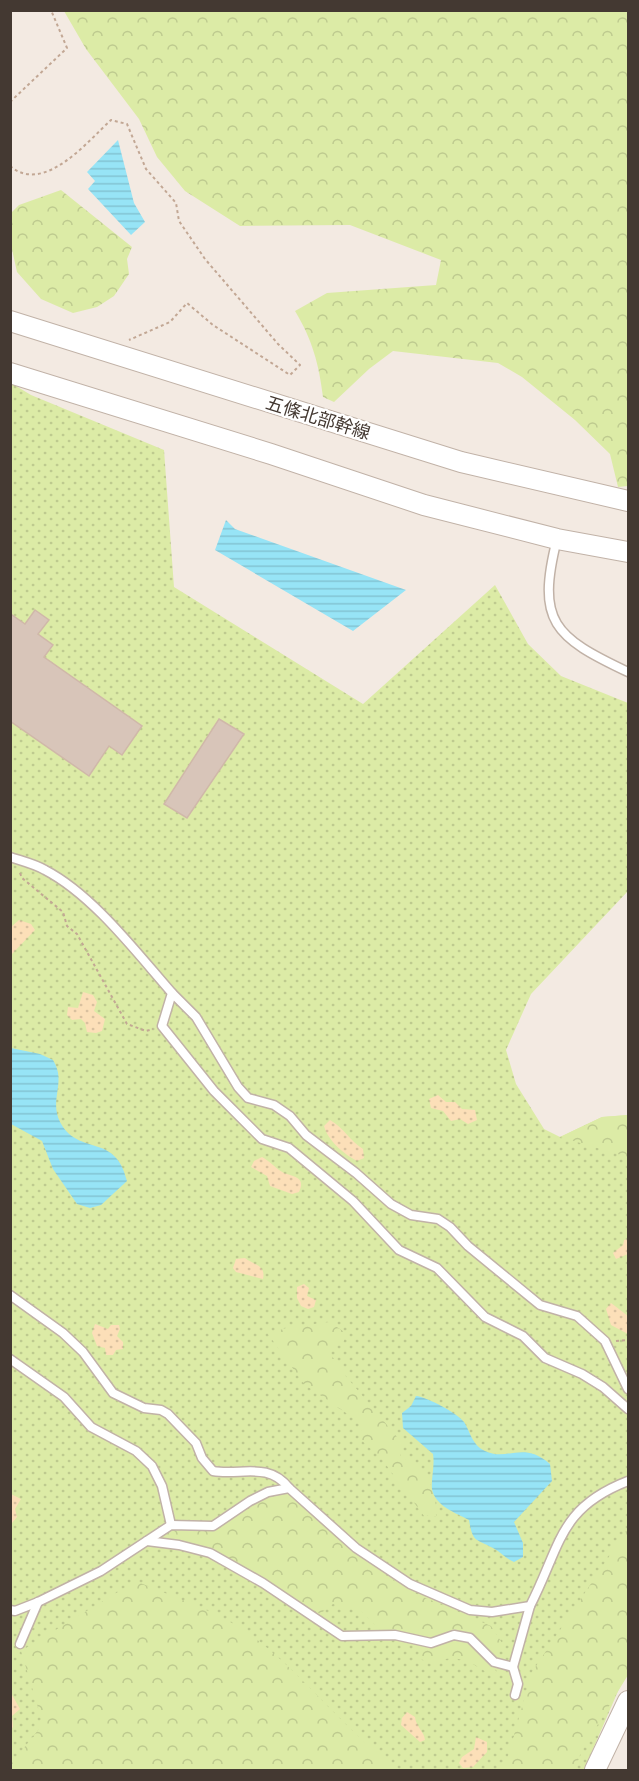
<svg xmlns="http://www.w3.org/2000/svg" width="639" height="1781" viewBox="0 0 639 1781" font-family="'Titillium Web','Noto Sans JP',sans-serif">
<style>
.grass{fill:url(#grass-dots)}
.forest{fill:url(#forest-crowns)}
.sand{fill:url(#sand-dots)}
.water{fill:url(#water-rules)}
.building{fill:#d8c5b9;stroke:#d0b8a9;stroke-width:1.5}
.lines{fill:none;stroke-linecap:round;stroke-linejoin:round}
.service-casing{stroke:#c1b2a7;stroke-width:11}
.tertiary-casing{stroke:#c1b2a7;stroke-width:22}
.path{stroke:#c2a794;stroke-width:2;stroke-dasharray:3 3;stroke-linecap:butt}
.service{stroke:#fff;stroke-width:8}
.tertiary{stroke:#fff;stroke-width:20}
.labels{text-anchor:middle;stroke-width:4.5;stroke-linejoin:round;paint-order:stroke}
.street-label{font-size:18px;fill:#443932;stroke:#fff}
</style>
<defs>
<pattern id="grass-dots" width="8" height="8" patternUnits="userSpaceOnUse" patternTransform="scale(1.5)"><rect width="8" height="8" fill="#dceba6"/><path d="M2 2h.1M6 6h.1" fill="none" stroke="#beca8f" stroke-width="1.8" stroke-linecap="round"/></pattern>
<pattern id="forest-crowns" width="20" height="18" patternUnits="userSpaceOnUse" patternTransform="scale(1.5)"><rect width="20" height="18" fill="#dceba6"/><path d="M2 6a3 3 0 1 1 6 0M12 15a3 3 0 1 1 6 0" fill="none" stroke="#beca8f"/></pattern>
<pattern id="sand-dots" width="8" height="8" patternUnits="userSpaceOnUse" patternTransform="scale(1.5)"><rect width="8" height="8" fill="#fcdfb8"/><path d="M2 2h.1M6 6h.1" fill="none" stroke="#d9c09f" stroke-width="1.8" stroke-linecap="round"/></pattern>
<pattern id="water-rules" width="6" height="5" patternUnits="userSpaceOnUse" patternTransform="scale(1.5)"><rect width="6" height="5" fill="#97e4f6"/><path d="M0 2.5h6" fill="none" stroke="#83c4d3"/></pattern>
</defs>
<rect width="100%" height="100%" fill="#f3eae2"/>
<polygon class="grass" points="11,383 31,395 164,450 174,587 363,704 495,585 528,644 561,676 628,703 628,891 531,994 506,1050 516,1084 544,1129 560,1137 602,1117 628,1115 628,1668 584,1770 11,1770"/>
<g class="forest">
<path d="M64 11H628V486L618 487 610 454 575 420 522 377 498 363 393 351 369 369 334 402 323 397C319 364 312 339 295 311L327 293 436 285 441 260 350 225 240 226 185 191 157 157 139 119 86 49Z"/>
<polygon points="61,190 132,247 127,259 129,274 114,296 97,307 73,313 41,299 17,272 11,245 11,213 19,205"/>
<polygon points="628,1115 628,1157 560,1137 602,1117"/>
<path d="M329 1322 343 1331 344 1341 328 1350 344 1374 403 1444 400 1456C426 1471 437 1485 436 1516H424L381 1458 360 1439 362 1424 304 1384 268 1334 286 1328Z"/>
<path d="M282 1493 308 1506 353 1552 407 1590 491 1626 504 1646 487 1661 497 1672 491 1675C470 1662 456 1652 431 1664L419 1658V1637L380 1630 362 1612 333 1604 320 1614 211 1550 158 1539 175 1528 216 1531 257 1503Z"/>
<polygon points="628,1528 628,1675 581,1752 575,1770 504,1770 532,1672"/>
<path d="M136 1581C175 1598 221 1612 255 1638 307 1678 346 1733 400 1770H11V1764L43 1724 21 1651Z"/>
</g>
<g class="sand">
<polygon points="19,920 31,924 35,930 11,955 11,927"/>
<polygon points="83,992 93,995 97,1002 94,1011 105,1019 102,1031 96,1033 87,1032 85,1023 81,1019 72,1020 67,1015 68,1007 78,1008"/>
<polygon points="438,1095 446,1102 455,1102 462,1109 475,1110 477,1120 468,1124 460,1119 451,1121 443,1111 431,1108 429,1099"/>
<path d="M330 1120C344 1128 350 1141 363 1149L364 1158 357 1161C344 1154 328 1141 324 1126Z"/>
<path d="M262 1157C270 1161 276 1169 284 1173 294 1177 306 1177 299 1192L292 1194 270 1186 267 1176 251 1167 254 1161Z"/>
<polygon points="628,1239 628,1254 616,1259 613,1253 623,1245 624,1240"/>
<path d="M245 1258C254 1265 266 1265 263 1279L236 1272 233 1268 236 1259Z"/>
<polygon points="304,1284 309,1288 307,1296 316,1300 314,1307 308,1309 301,1306 297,1298 297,1287"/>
<polygon points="611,1303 628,1316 628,1334 611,1325 606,1309"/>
<polygon points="95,1324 108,1329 111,1325 119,1325 120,1329 117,1336 123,1342 123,1349 116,1350 113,1355 106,1355 105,1348 97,1346 92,1333"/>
<polygon points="11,1494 21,1499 15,1509 17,1517 12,1523"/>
<polygon points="11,1693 20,1709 12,1716 13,1727 11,1729"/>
<path d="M407 1712 415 1717C416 1727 424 1731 425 1740L420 1742 401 1725 402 1718Z"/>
<polygon points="476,1737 487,1742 487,1752 473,1767 463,1768 459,1763 462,1757 474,1749"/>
</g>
<g class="water">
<polygon points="118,140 134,203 145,222 131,235 88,189 95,181 87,172"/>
<polygon points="226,520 235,529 406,590 353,631 215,550"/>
<path d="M11 1048 40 1054 53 1060C68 1084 46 1101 63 1127 83 1155 116 1134 127 1181L101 1205 90 1208 77 1204 53 1169 42 1141 11 1124Z"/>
<path d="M416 1396C427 1397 457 1413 464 1422 471 1433 472 1445 485 1451 507 1462 523 1440 550 1464L552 1481 514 1522 523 1543V1557L514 1562C506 1559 501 1552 493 1548 475 1538 473 1543 469 1520 456 1513 435 1506 432 1489 431 1478 435 1466 433 1454L403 1428 402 1413 411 1406Z"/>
</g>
<g class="building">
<polygon points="35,610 49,620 38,634 53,645 44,657 142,726 122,755 109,746 89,776 10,721 10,617 12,615 25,624"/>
<polygon points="219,719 244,734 187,818 164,804"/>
</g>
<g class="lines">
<defs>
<g id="service">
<path d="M557 539C536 622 554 637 628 672"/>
<path d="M10 857C22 861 35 864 45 870 93 895 136 952 172 993L162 1026 214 1091 262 1139 289 1148 353 1201 399 1250 437 1268 485 1317 523 1336 545 1358 582 1374 603 1387 628 1409"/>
<polyline points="172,993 196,1017 238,1087 248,1098 274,1105 290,1116 306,1135 356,1173 391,1204 411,1215 438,1219 450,1227 468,1246 540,1305 577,1316 605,1341 628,1389"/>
<path d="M10 1295 63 1333 83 1352 113 1393 144 1408 161 1410 168 1414 196 1443 202 1458 213 1471C240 1476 268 1461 289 1488"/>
<polyline points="10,1359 64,1397 91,1427 136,1451 152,1466 162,1486 171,1525"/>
<polyline points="147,1541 179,1545 210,1553 263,1583 342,1636 395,1635 431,1643 454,1635 470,1638 494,1662 513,1667"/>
<path d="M10 1610 15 1611 38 1602 101 1571 171 1525 213 1526 250 1501 268 1492 289 1488 356 1548 410 1584 470 1610 492 1612 530 1606C561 1546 558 1508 628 1481"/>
<polyline points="20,1644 38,1602"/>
<polyline points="515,1695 518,1684 513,1667 530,1606"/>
</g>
<g id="tertiary">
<polyline points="10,321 461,462 628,501"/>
<polyline points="10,373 271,454 424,505 557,539 628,552"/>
<polyline points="595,1770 628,1701"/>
</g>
</defs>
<use href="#service" class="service-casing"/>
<use href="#tertiary" class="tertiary-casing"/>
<g class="path">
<polyline points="10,102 67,48 51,10"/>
<path d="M10 166C44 195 87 142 111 120L127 124 146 169 176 203 179 221 205 259 278 344 300 365 290 375 213 325 187 303 170 322 129 340"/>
<polyline points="20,873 22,878 63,912 67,926 77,934 127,1024 146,1031 153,1029"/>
<polyline points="616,1341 628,1340"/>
</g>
<use href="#service" class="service"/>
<use href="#tertiary" class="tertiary"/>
</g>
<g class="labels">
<g class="street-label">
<text transform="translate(318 418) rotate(17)" y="6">五條北部幹線</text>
</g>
</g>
<rect width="639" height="1781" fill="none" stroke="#443932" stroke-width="24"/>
</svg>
